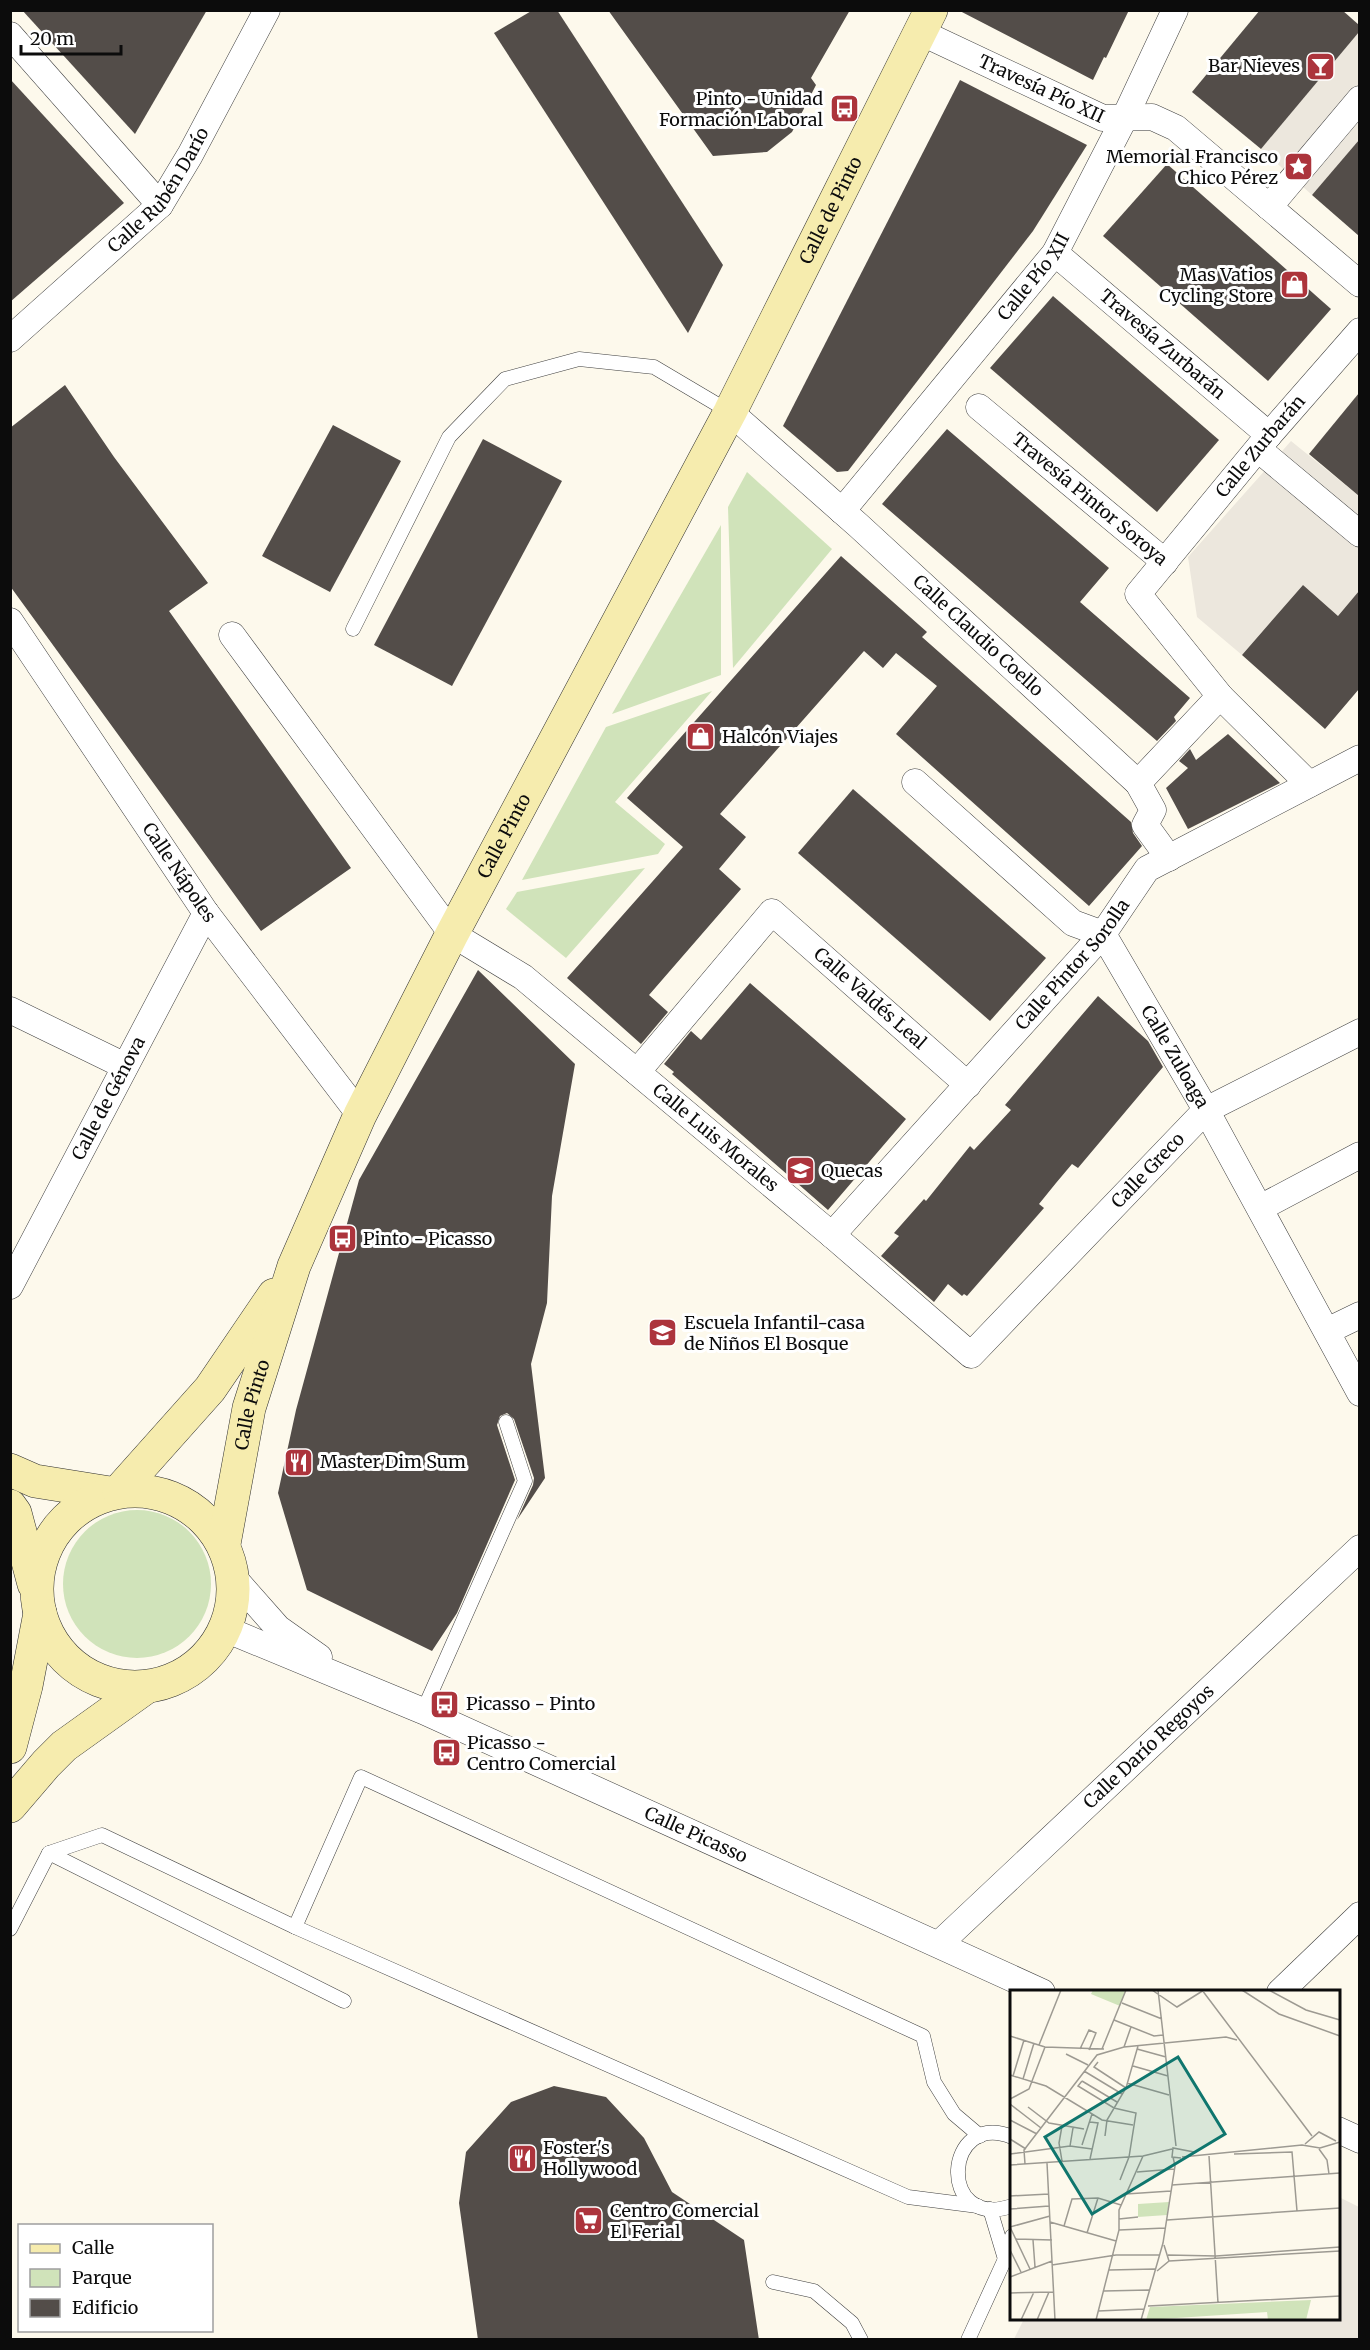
<svg xmlns="http://www.w3.org/2000/svg" width="1370" height="2350" viewBox="0 0 1370 2350" font-family="Merriweather,serif">
<style>
.green{fill:#d0e3ba}
.plaza{fill:#ece7dd}
.building{fill:#534d49}
.lines{fill:none;stroke-linecap:round;stroke-linejoin:round}
.lane-casing{stroke:#3f3f3f;stroke-width:15}
.street-casing{stroke:#3f3f3f;stroke-width:27}
.secondary-casing{stroke:#2e2e2e;stroke-width:34}
.lane{stroke:#fff;stroke-width:14}
.street{stroke:#fff;stroke-width:26}
.secondary{stroke:#f6ecae;stroke-width:33}
.labels{text-anchor:middle;stroke-width:6;stroke-linejoin:round;paint-order:stroke}
.poi-label{font-size:18px;fill:#0c0c0c;stroke:#fff;text-anchor:start}
.street-label{font-size:18px;fill:#0c0c0c;stroke:#fff}
.inset-road{fill:none;stroke:#9d9a92;stroke-width:1.5}
.view{fill:#0f766e;fill-opacity:0.15;stroke:#0f766e;stroke-width:3}
.inset-edge{fill:none;stroke:#0c0c0c;stroke-width:3}
</style>
<rect width="100%" height="100%" fill="#fdf9ec"/>
<g class="green">
<polygon points="747,472 832,549 733,668 728,507"/>
<polygon points="721,525 721,675 612,714"/>
<polygon points="712,691 615,802 665,844 658,854 522,880 606,727"/>
<polygon points="645,868 566,958 506,909 517,892"/>
<circle cx="137" cy="1584" r="74"/>
</g>
<g class="plaza">
<polygon points="1359,32 1359,140 1312,195 1261,149"/>
<polygon points="1291,441 1359,496 1359,591 1338,616 1303,585 1242,655 1197,617 1188,557"/>
<polygon points="1339,2197 1359,2207 1359,2339 1014,2339 1024,2319 1338,2318"/>
</g>
<g class="building">
<polygon points="22,10 207,10 135,134"/>
<polygon points="533,10 557,10 723,265 688,333 494,33"/>
<polygon points="608,10 850,10 811,78 816,85 792,132 767,152 713,156"/>
<polygon points="958,10 1129,10 1106,58 1104,57 1093,80"/>
<polygon points="1260,10 1342,10 1359,25 1359,32 1261,149 1192,92"/>
<polygon points="10,79 124,203 10,302"/>
<polygon points="960,80 1087,145 1033,231 848,471 837,472 783,426"/>
<polygon points="1359,140 1359,236 1312,195"/>
<polygon points="1167,164 1331,309 1268,381 1103,236"/>
<polygon points="1053,296 1219,440 1157,512 990,368"/>
<polygon points="65,385 114,457 208,583 169,611 351,868 261,931 10,586 10,428"/>
<polygon points="1359,393 1359,496 1309,454"/>
<polygon points="333,425 401,461 330,592 262,556"/>
<polygon points="947,429 1109,568 1080,602 1190,698 1174,717 1176,721 1157,741 882,504"/>
<polygon points="483,439 562,481 452,686 374,645"/>
<polygon points="841,556 927,632 922,637 1131,822 1133,833 1142,846 1089,906 896,734 937,686 896,653 883,668 864,651 720,814 746,837 719,869 741,889 649,995 668,1012 641,1044 567,978 683,847 627,798"/>
<polygon points="1303,585 1338,616 1359,591 1359,689 1325,729 1242,655"/>
<polygon points="1228,734 1280,783 1188,829 1166,788 1188,768 1179,761 1190,749 1196,760"/>
<polygon points="853,789 1046,958 990,1021 798,853"/>
<polygon points="478,970 575,1064 552,1196 547,1303 531,1364 545,1478 517,1520 533,1485 534,1478 514,1419 507,1413 500,1416 497,1425 515,1480 457,1613 432,1651 307,1590 278,1493 296,1410 359,1180"/>
<polygon points="750,983 906,1119 828,1210 672,1074 674,1072 664,1064 691,1031 701,1040"/>
<polygon points="1098,996 1148,1041 1163,1067 1078,1168 1072,1164 1056,1183 1039,1204 1044,1208 967,1296 964,1294 962,1296 948,1284 934,1302 881,1256 899,1236 894,1233 924,1199 926,1201 970,1146 974,1150 1011,1110 1005,1105"/>
<polygon points="554,2086 606,2097 644,2138 672,2192 744,2240 759,2340 478,2340 459,2203 466,2152 511,2102"/>
</g>
<g class="lines">
<defs>
<g id="lane">
<polyline points="353,629 449,437 505,379 579,359 654,367 730,412"/>
<polyline points="423,1711 525,1481 506,1422"/>
<polyline points="49,1853 344,2001"/>
<polyline points="10,1929 49,1853 102,1835 295,1927"/>
<path d="M1012 2137C944 2109 936 2231 1012 2206"/>
<polyline points="978,2206 908,2197 295,1927 361,1777 923,2036 934,2082 954,2114 980,2136"/>
<polyline points="990,2209 1005,2259"/>
<polyline points="773,2282 814,2291 852,2323 861,2340"/>
<polyline points="968,2340 1005,2259 1012,2236"/>
</g>
<g id="street">
<path id="s1" d="M920 32 1103 118 1152 117 1176 128 1360 284"/>
<polyline points="10,35 160,205"/>
<polyline points="1269,207 1360,99"/>
<path id="s2" d="M1055 253 1269 435"/>
<path id="s3" d="M10 339 160 205 190 155 267 10"/>
<path id="s4" d="M979 407 1165 562"/>
<path id="s5" d="M730 412 859 526 1138 783 1220 696"/>
<polyline points="1258,449 1360,534"/>
<path id="s6" d="M842 511 1055 253 1124 119 1175 10"/>
<path id="s7" d="M10 621 206 913 360 1115"/>
<path id="s8" d="M232 635 452 934 523 977 832 1235 971 1355 1206 1110 1360 1032"/>
<path id="s9" d="M915 782 1073 923 1103 934 1206 1110 1360 1393"/>
<polyline points="1138,783 1153,810 1145,825 1169,858"/>
<path id="s10" d="M1309 784 1220 696 1138 594 1269 435 1360 331"/>
<polyline points="10,1010 125,1066"/>
<path id="s11" d="M637 1072 772 912 968 1085"/>
<polyline points="1260,1208 1360,1155"/>
<path id="s12" d="M832 1235 1103 934 1147 869 1360 758"/>
<path id="s13" d="M10 1286 206 913"/>
<polyline points="1327,1331 1360,1315"/>
<polyline points="233,1577 278,1628 319,1657"/>
<path id="s14" d="M225 1629 423 1711 1042 1992"/>
<path id="s15" d="M939 1944 1360 1548"/>
<polyline points="1280,1992 1360,1915"/>
<polyline points="1338,2130 1360,2140"/>
</g>
<g id="secondary">
<polyline points="10,1470 35,1481 110,1493"/>
<circle cx="135" cy="1589" r="98"/>
<polyline points="119,1491 210,1389 274,1295"/>
<polyline points="10,1506 15,1513 34,1584"/>
<path id="s16" d="M224 1544 249 1408 294 1266 360 1115 452 934 730 412 931 10"/>
<polyline points="10,1747 26,1686 40,1613"/>
<polyline points="10,1806 46,1764 64,1746 145,1688"/>
</g>
</defs>
<use href="#lane" class="lane-casing"/>
<use href="#street" class="street-casing"/>
<use href="#secondary" class="secondary-casing"/>
<use href="#lane" class="lane"/>
<use href="#street" class="street"/>
<use href="#secondary" class="secondary"/>
</g>
<defs>
<symbol id="bar-square" viewBox="-11 -11 22 22"><rect x="-9" y="-9" width="18" height="18" rx="4" fill="#ac343c" stroke="#fff"/><path d="M-6-5H6L.8 .8V4.5H3.5V6h-7V4.5H-.8V.8Z" fill="#fff"/></symbol>
<symbol id="bus-square" viewBox="-11 -11 22 22"><rect x="-9" y="-9" width="18" height="18" rx="4" fill="#ac343c" stroke="#fff"/><path d="M-5-6H5V4H4V6H2V4H-2V6H-4V4H-5ZM-3.5-4V0h7V-4ZM-3.5 1.2v1.5H-2V1.2ZM2 1.2v1.5H3.5V1.2Z" fill="#fff"/></symbol>
<symbol id="sight-square" viewBox="-11 -11 22 22"><rect x="-9" y="-9" width="18" height="18" rx="4" fill="#ac343c" stroke="#fff"/><path d="M0-6L1.8-2.2L6-1.7L2.9 1.2L3.7 5.4L0 3.3L-3.7 5.4L-2.9 1.2L-6-1.7L-1.8-2.2Z" fill="#fff"/></symbol>
<symbol id="shop-square" viewBox="-11 -11 22 22"><rect x="-9" y="-9" width="18" height="18" rx="4" fill="#ac343c" stroke="#fff"/><path d="M-5-2.5h2.3a2.7 3.5 0 0 1 5.4 0H5L5.5 6h-11ZM-1.5-2.5h3a1.5 2.3 0 0 0-3 0Z" fill="#fff"/></symbol>
<symbol id="school-square" viewBox="-11 -11 22 22"><rect x="-9" y="-9" width="18" height="18" rx="4" fill="#ac343c" stroke="#fff"/><path d="M0-5L7-2L0 1L-7-2ZM-4 1L0 2.5L4 1V4Q0 6-4 4Z" fill="#fff"/></symbol>
<symbol id="restaurant-square" viewBox="-11 -11 22 22"><rect x="-9" y="-9" width="18" height="18" rx="4" fill="#ac343c" stroke="#fff"/><path d="M-5-6h1v4h1v-4h1v4h1v-4h1v5L-1.5 .5V6h-2V.5L-5-1ZM5-6V6H3V1.5H1.5Q1.5-4 5-6Z" fill="#fff"/></symbol>
<symbol id="supermarket-square" viewBox="-11 -11 22 22"><rect x="-9" y="-9" width="18" height="18" rx="4" fill="#ac343c" stroke="#fff"/><path d="M-6-5.5h2.5l.6 2H6L4.5 2H-2.5L-4.4-4H-6ZM-1.5 3.2a1.3 1.3 0 1 0 .1 0ZM3 3.2a1.3 1.3 0 1 0 .1 0Z" fill="#fff"/></symbol>
</defs>
<g fill-rule="evenodd">
<use href="#bar-square" x="1304" y="50" width="33" height="33"/>
<use href="#bus-square" x="828" y="92" width="33" height="33"/>
<use href="#sight-square" x="1282" y="150" width="33" height="33"/>
<use href="#shop-square" x="1278" y="268" width="33" height="33"/>
<use href="#shop-square" x="684" y="720" width="33" height="33"/>
<use href="#school-square" x="784" y="1154" width="33" height="33"/>
<use href="#bus-square" x="326" y="1222" width="33" height="33"/>
<use href="#school-square" x="646" y="1316" width="33" height="33"/>
<use href="#restaurant-square" x="282" y="1446" width="33" height="33"/>
<use href="#bus-square" x="428" y="1688" width="33" height="33"/>
<use href="#bus-square" x="430" y="1736" width="33" height="33"/>
<use href="#restaurant-square" x="506" y="2142" width="33" height="33"/>
<use href="#supermarket-square" x="572" y="2204" width="33" height="33"/>
</g>
<g class="labels">
<g class="poi-label">
<text x="1300" y="72" text-anchor="end">Bar Nieves</text>
<text x="823" y="105" text-anchor="end">Pinto - Unidad<tspan x="823" dy="21">Formación Laboral</tspan></text>
<text x="1278" y="163" text-anchor="end">Memorial Francisco<tspan x="1278" dy="21">Chico Pérez</tspan></text>
<text x="1273" y="281" text-anchor="end">Mas Vatios<tspan x="1273" dy="21">Cycling Store</tspan></text>
<text x="722" y="743">Halcón Viajes</text>
<text x="821" y="1177">Quecas</text>
<text x="363" y="1245">Pinto - Picasso</text>
<text x="684" y="1329">Escuela Infantil-casa<tspan x="684" dy="21">de Niños El Bosque</tspan></text>
<text x="320" y="1468">Master Dim Sum</text>
<text x="466" y="1710">Picasso - Pinto</text>
<text x="467" y="1749">Picasso -<tspan x="467" dy="21">Centro Comercial</tspan></text>
<text x="543" y="2154">Foster's<tspan x="543" dy="21">Hollywood</tspan></text>
<text x="610" y="2217">Centro Comercial<tspan x="610" dy="21">El Ferial</tspan></text>
</g>
<g class="street-label">
<text dy="6" stroke="none"><textPath href="#s1" startOffset="134">Travesía Pío XII</textPath></text>
<text dy="6" stroke="none"><textPath href="#s3" startOffset="212">Calle Rubén Darío</textPath></text>
<text dy="6" stroke="none"><textPath href="#s16" startOffset="1472">Calle de Pinto</textPath></text>
<text dy="6" stroke="none"><textPath href="#s6" startOffset="303">Calle Pío XII</textPath></text>
<text dy="6" stroke="none"><textPath href="#s2" startOffset="141">Travesía Zurbarán</textPath></text>
<text dy="6" stroke="none"><textPath href="#s10" startOffset="448">Calle Zurbarán</textPath></text>
<text dy="6" stroke="none"><textPath href="#s4" startOffset="144">Travesía Pintor Soroya</textPath></text>
<text dy="6" stroke="none"><textPath href="#s5" startOffset="334">Calle Claudio Coello</textPath></text>
<text dy="6" stroke="none"><textPath href="#s16" startOffset="766">Calle Pinto</textPath></text>
<text dy="6" stroke="none"><textPath href="#s7" startOffset="303">Calle Nápoles</textPath></text>
<text dy="6" stroke="none"><textPath href="#s12" startOffset="362">Calle Pintor Sorolla</textPath></text>
<text dy="6" stroke="none"><textPath href="#s11" startOffset="340">Calle Valdés Leal</textPath></text>
<text dy="6" stroke="none"><textPath href="#s9" startOffset="386">Calle Zuloaga</textPath></text>
<text dy="6" stroke="none"><textPath href="#s13" startOffset="212">Calle de Génova</textPath></text>
<text dy="6" stroke="none"><textPath href="#s8" startOffset="705">Calle Luis Morales</textPath></text>
<text dy="6" stroke="none"><textPath href="#s8" startOffset="1296">Calle Greco</textPath></text>
<text dy="6" stroke="none"><textPath href="#s16" startOffset="142">Calle Pinto</textPath></text>
<text dy="6" stroke="none"><textPath href="#s15" startOffset="288">Calle Darío Regoyos</textPath></text>
<text dy="6" stroke="none"><textPath href="#s14" startOffset="514">Calle Picasso</textPath></text>
</g>
</g>
<g transform="translate(1010 1990)">
<rect width="330" height="330" fill="#fdf9ec"/>
<path d="M83 0H116L110 16 81 4ZM159 212 157 225 128 227V214ZM301 310 296 330H258L257 322 136 330 140 317Z" fill="#d0e3ba"/>
<path class="inset-road" d="M142 0 167 17 194 0M148 0 166 156M192 0 302 146M232 0 269 24 330 46M259 0 296 20 330 30M112 13 152 29M104 30 144 46 153 45M0 46 35 57 94 59M29 55 51 0M114 57 121 37M70 59 79 40 86 43 79 60M92 59 116 0M127 59 156 67M56 64 78 75M88 72 84 77 116 98M123 76 158 86M74 81 112 104M0 85 36 96 92 130 123 135M3 86 14 50M13 89 24 53M72 91 68 96 104 118 126 123 119 167 110 190M72 91 107 112M117 93 159 105M0 109 19 99 35 57M0 114 31 138M18 117 39 133 74 139M0 130 27 144M80 132 88 133 80 169M52 136 49 153 52 171M95 146 97 130 116 98 128 56M0 149 16 159M295 154 309 142 326 151M72 155 82 124M60 156 63 138M309 159 317 170 319 184M0 164 60 156 82 159M224 164 282 162 287 221M199 166 208 313M172 167 292 155 310 158 330 152M171 168 162 167 163 158 184 162M37 173 45 330M15 174 14 160 87 65 114 57 216 47 227 50M0 175 133 166 162 159M127 182 164 179M162 195 330 183M116 204 161 201M0 206 39 204M0 219 39 216M109 229 128 227M157 230 330 218M40 232 106 251M54 236 62 209 88 208 111 215M0 237 20 279M0 237 40 226M109 240 155 238M77 243 88 208M6 249 42 250M23 250 25 277M0 260 11 282M158 265 206 266 330 257M159 271 330 261M42 275 106 265H149M99 280 145 279M147 281 159 271 154 255M0 287 42 271M94 301 139 300M0 303 43 302M138 316 330 306M88 321 134 319M11 330 24 302M27 330 39 302M86 330 109 240V220L133 166M131 330 153 253 165 176 163 167"/>
<path class="view" d="M168 67 215 144 82 224 35 147Z"/>
<rect width="330" height="330" class="inset-edge"/>
</g>
<rect width="1370" height="2350" fill="none" stroke="#0c0c0c" stroke-width="24"/>
<rect x="18" y="2224" width="195" height="108" fill="#ffffff" stroke="#9e9e9e" stroke-width="1.5"/>
<rect x="30" y="2244" width="30" height="9" fill="#f6ecae" stroke="#9e9e9e" stroke-width="1.5"/>
<text x="72" y="2254" font-size="18" fill="#0c0c0c">Calle</text>
<rect x="30" y="2269" width="30" height="18" fill="#d0e3ba" stroke="#9e9e9e" stroke-width="1.5"/>
<text x="72" y="2284" font-size="18" fill="#0c0c0c">Parque</text>
<rect x="30" y="2299" width="30" height="18" fill="#534d49" stroke="#9e9e9e" stroke-width="1.5"/>
<text x="72" y="2314" font-size="18" fill="#0c0c0c">Edificio</text>
<path d="M21 45v9h100v-9" fill="none" stroke="#0c0c0c" stroke-width="3"/>
<text x="30" y="45" font-size="18" fill="#0c0c0c" stroke="#ffffff" stroke-width="4.5" paint-order="stroke">20 m</text>
</svg>
